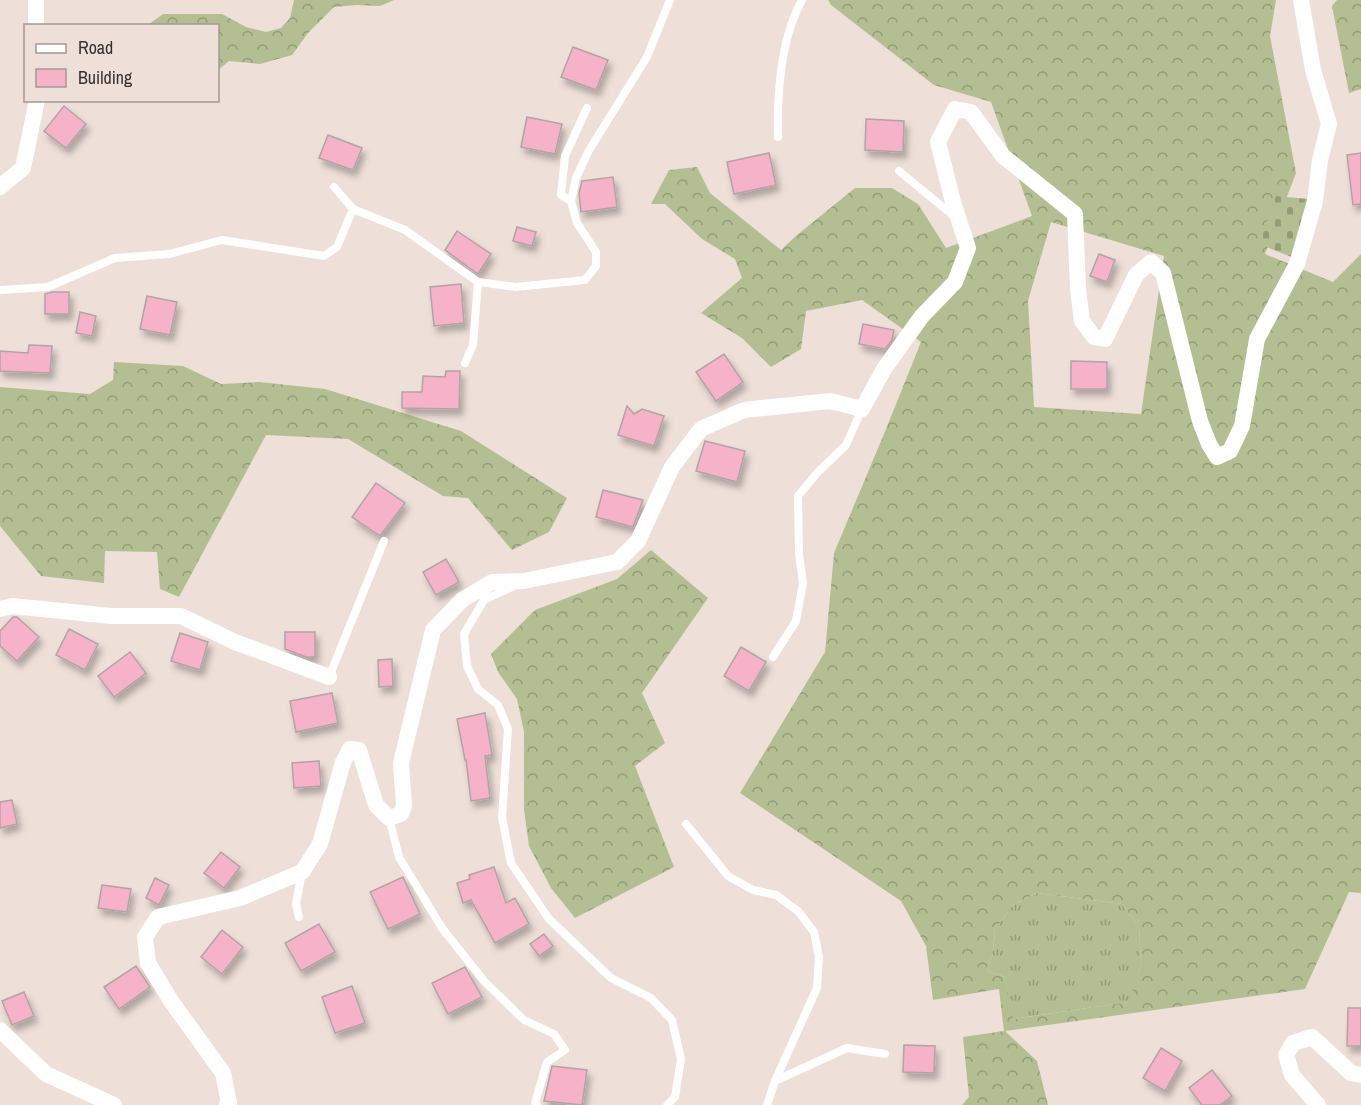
<svg xmlns="http://www.w3.org/2000/svg" width="1361" height="1105" viewBox="0 0 1361 1105" font-family="'Archivo Narrow',sans-serif">
<style>
.grass{fill:url(#grass-tufts)}
.forest{fill:url(#forest-crowns);fill-rule:evenodd}
.cemetery{fill:url(#cemetery-stones)}
.building{fill:#f5b2c8;stroke:#b2a3a7;stroke-width:1.5;filter:url(#shadow)}
.lines{fill:none;stroke-linecap:round;stroke-linejoin:round}
.lane{stroke:#fff;stroke-width:8}
.street{stroke:#fff;stroke-width:16}
</style>
<defs>
<pattern id="grass-tufts" width="24" height="20" patternUnits="userSpaceOnUse" patternTransform="scale(1.5)"><rect width="24" height="20" fill="#b3bf92"/><path d="M3 7l-1-3M5 7V3M7 7l1-3M15 17l-1-3M17 17v-4M19 17l1-3" fill="none" stroke="#929c78"/></pattern>
<pattern id="forest-crowns" width="20" height="18" patternUnits="userSpaceOnUse" patternTransform="scale(1.5)"><rect width="20" height="18" fill="#b3bf92"/><path d="M2 6a3 3 0 1 1 6 0M12 15a3 3 0 1 1 6 0" fill="none" stroke="#929c78"/></pattern>
<pattern id="cemetery-stones" width="16" height="16" patternUnits="userSpaceOnUse" patternTransform="scale(1.5)"><rect width="16" height="16" fill="#b3bf92"/><path d="M2 7V4a2 2 0 0 1 4 0v3zM10 15v-3a2 2 0 0 1 4 0v3z" fill="#929c78"/></pattern>
<filter id="shadow"><feDropShadow dx="3.5" dy="6" stdDeviation="3" flood-color="#0004"/></filter>
</defs>
<rect width="100%" height="100%" fill="#eedfd8"/>
<polygon class="grass" points="1037,893 1122,904 1139,927 1141,964 1130,1002 1012,1019 1005,977 987,971 993,952 995,929 1013,905"/>
<g class="forest">
<polygon points="294,0 394,0 380,6 357,5 334,7 308,33 292,55 260,64 229,61 218,70 218,26 148,25 163,14 222,14 246,27 266,32 281,28 290,18"/>
<path d="M828 0H1276L1270 36 1296 173 1265 254 1333 282 1361 254V893L1349 892 1305 989 1005 1031 1037 1061 1048 1105H962L969 1097 963 1037 1004 1031 999 989 933 1000 926 946 901 901 740 793 825 652 834 553 884 434 921 342 862 300 806 311 801 349 771 367 742 338 701 313 742 278 735 259 702 239 665 204H651L669 170 697 167 710 193 781 250 797 235 855 188H892L918 204 946 248 1032 216 991 102 934 85 831 5ZM1051 222 1164 256 1141 414 1034 407 1028 301ZM1037 893 1122 904 1139 927 1141 964 1129 1002 1013 1019 1005 977 987 971 993 952 995 929 1013 905Z"/>
<polygon points="1337,0 1361,0 1361,89 1349,93 1332,6"/>
<polygon points="114,362 183,366 221,384 259,382 325,389 461,431 567,498 549,532 512,550 468,498 443,496 348,439 266,435 179,597 160,589 157,552 105,551 104,583 41,576 0,526 0,387 90,394 113,380"/>
<polygon points="651,550 708,598 642,693 665,743 635,766 674,867 575,918 551,888 529,846 524,810 524,732 517,699 498,672 491,654 535,610 617,579"/>
</g>
<polygon class="cemetery" points="1276,196 1308,199 1294,258 1259,244"/>
<g class="building">
<polygon points="573,47 608,60 596,90 561,77"/>
<polygon points="64,106 86,124 66,148 44,131"/>
<polygon points="527,117 562,124 555,154 521,147"/>
<polygon points="866,119 904,121 903,152 865,150"/>
<polygon points="328,135 362,148 353,170 319,158"/>
<polygon points="769,153 776,185 734,194 727,162"/>
<polygon points="1361,153 1361,204 1353,205 1347,155"/>
<polygon points="613,177 617,207 581,212 579,193 582,181"/>
<polygon points="517,227 536,232 532,246 513,241"/>
<polygon points="457,231 491,254 478,274 445,250"/>
<polygon points="1099,254 1115,260 1107,282 1090,276"/>
<polygon points="461,284 464,323 434,326 430,287"/>
<polygon points="52,292 69,292 69,314 45,314 45,294"/>
<polygon points="147,296 177,302 170,335 140,329"/>
<polygon points="80,312 96,316 92,336 76,333"/>
<polygon points="863,324 894,330 892,340 885,349 859,344"/>
<polygon points="29,345 52,346 50,373 0,371 0,351 28,353"/>
<polygon points="724,354 743,382 716,401 696,372"/>
<polygon points="1071,361 1107,362 1107,389 1071,389"/>
<polygon points="446,371 460,371 459,409 402,408 402,392 422,392 423,376 445,377"/>
<polygon points="627,406 634,414 642,409 664,416 654,446 618,435"/>
<polygon points="705,441 745,451 737,482 696,471"/>
<polygon points="376,483 405,503 380,536 352,517"/>
<polygon points="603,490 643,500 633,527 596,517"/>
<polygon points="446,559 459,582 436,595 423,572"/>
<polygon points="13,617 17,617 39,637 17,661 0,646 0,631"/>
<polygon points="69,629 98,644 85,670 56,655"/>
<polygon points="285,632 315,632 315,657 306,657 285,649"/>
<polygon points="180,633 208,642 200,670 171,661"/>
<polygon points="741,647 766,662 749,691 724,676"/>
<polygon points="130,652 146,673 114,697 98,676"/>
<polygon points="392,659 393,686 379,687 378,660"/>
<polygon points="332,693 338,723 296,732 290,701"/>
<polygon points="485,713 492,755 485,756 490,798 471,801 466,760 465,760 457,719"/>
<polygon points="319,761 321,786 294,788 292,763"/>
<polygon points="12,800 17,824 0,828 0,802"/>
<polygon points="221,852 240,867 224,888 204,873"/>
<polygon points="494,867 506,903 515,898 529,924 495,943 471,900 463,903 457,883 470,879 469,875"/>
<polygon points="403,877 420,914 388,929 370,892"/>
<polygon points="155,878 169,885 159,905 146,898"/>
<polygon points="102,885 131,889 127,912 98,908"/>
<polygon points="319,924 335,952 301,971 285,943"/>
<polygon points="222,930 243,947 222,974 201,957"/>
<polygon points="544,934 553,946 539,956 530,944"/>
<polygon points="136,966 150,987 119,1009 104,987"/>
<polygon points="465,967 482,997 448,1014 432,983"/>
<polygon points="352,986 365,1023 335,1033 322,997"/>
<polygon points="24,992 34,1016 12,1025 2,1001"/>
<polygon points="1348,1008 1361,1008 1361,1046 1347,1046"/>
<polygon points="904,1045 935,1046 934,1073 903,1072"/>
<polygon points="1161,1048 1182,1061 1165,1091 1143,1078"/>
<polygon points="552,1066 587,1070 582,1105 544,1101"/>
<polygon points="1212,1070 1232,1096 1220,1105 1202,1105 1189,1088"/>
</g>
<g class="lines">
<g class="lane">
<path d="M778 137C777 94 781 38 802 0"/>
<polyline points="899,171 955,217"/>
<polyline points="334,187 353,209 405,230 478,282 516,287 585,280 596,266 596,252 577,223 571,201 576,178 588,152 647,57 670,0"/>
<polyline points="571,201 561,195 565,156 587,108"/>
<polyline points="0,290 48,287 115,258 169,254 222,240 324,256 337,247 353,209"/>
<polyline points="465,363 473,345 478,282"/>
<polyline points="514,586 484,600 464,634 467,666 478,689 498,705 508,729 502,817 511,863 549,919 611,978 651,998 672,1020 681,1059 675,1097 667,1105"/>
<polyline points="773,657 796,621 803,583 799,554 798,496 817,473 846,445 862,409"/>
<polyline points="329,677 384,541"/>
<polyline points="389,818 399,857 442,928 484,981 524,1020 554,1034 565,1050 547,1062 535,1103 537,1105"/>
<polyline points="686,824 728,876 753,890 776,895 798,911 814,932 819,957 817,988 775,1081"/>
<polyline points="299,917 296,904 302,872"/>
<polyline points="767,1105 775,1081 847,1048 885,1054"/>
</g>
<g class="street">
<polyline points="36,0 36,26"/>
<polyline points="0,187 23,168 37,100"/>
<polyline points="0,609 12,606 111,616 181,616 235,642 329,677"/>
<polyline points="0,1030 46,1074 114,1105"/>
<polyline points="227,1105 229,1103 223,1073 171,1001 148,963 145,937 158,917 240,898 302,872 320,844 343,762 350,749 359,750 376,805 389,818 401,814 404,806 401,763 433,630 462,600 492,582 524,581 617,562 638,541 672,467 701,429 744,410 830,401 862,409 884,369 922,316 955,282 968,248 953,202 938,142 955,109 971,112 1003,156 1075,214 1078,289 1082,321 1094,337 1105,339 1136,275 1151,262 1163,273 1200,421 1209,444 1217,457 1230,451 1242,426 1257,339 1297,264 1315,201 1320,160 1329,124 1313,70 1301,0"/>
<polyline points="1318,1105 1292,1075 1286,1055 1293,1043 1312,1037 1351,1073 1361,1075"/>
</g>
</g>
<rect x="24" y="24" width="195" height="78" fill="#eedfd8" stroke="#a59994" stroke-width="1.5"/>
<rect x="36" y="44" width="30" height="9" fill="#ffffff" stroke="#a59994" stroke-width="1.5"/>
<text x="78" y="54" font-size="18" fill="#37312e">Road</text>
<rect x="36" y="69" width="30" height="18" fill="#f5b2c8" stroke="#a59994" stroke-width="1.5"/>
<text x="78" y="84" font-size="18" fill="#37312e">Building</text>
</svg>
